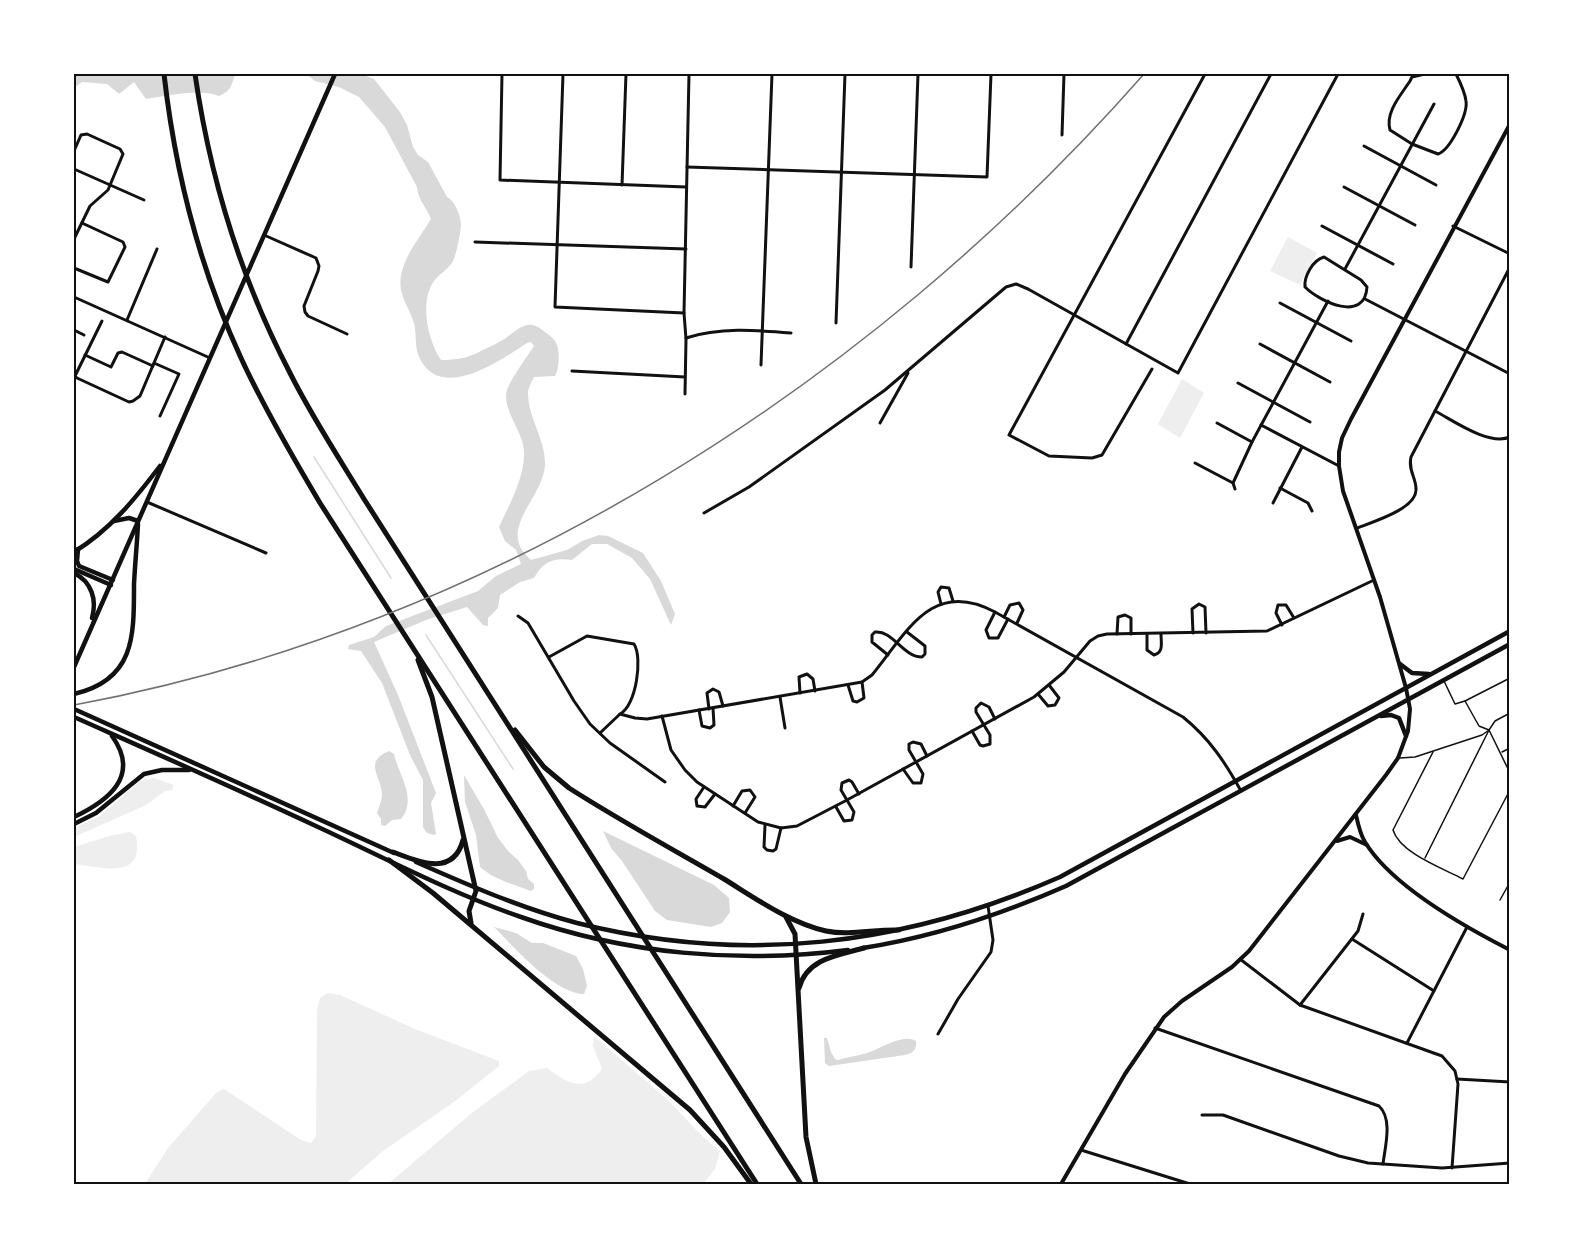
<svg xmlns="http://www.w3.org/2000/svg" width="1583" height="1258" viewBox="0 0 1583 1258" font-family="'Libre Baskerville',serif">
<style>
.green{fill:#eee}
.water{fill:#d9d9d9}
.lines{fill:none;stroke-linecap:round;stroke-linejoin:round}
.stream{stroke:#d9d9d9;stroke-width:1.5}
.service{stroke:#111;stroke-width:1.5}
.minor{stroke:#111;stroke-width:3}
.tertiary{stroke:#111;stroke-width:4}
.secondary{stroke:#111;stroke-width:4}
.primary{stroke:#111;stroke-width:4.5}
.motorway{stroke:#111;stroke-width:5}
.rail{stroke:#707070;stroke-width:1.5}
.neatline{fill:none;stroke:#111;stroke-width:2}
</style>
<rect width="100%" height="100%" fill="#fff"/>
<g class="green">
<polygon points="1288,237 1317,253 1300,285 1270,271"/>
<polygon points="1182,379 1204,393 1180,438 1158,424"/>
<polygon points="154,778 174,785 172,790 165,791 146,805 74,837 74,828 100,816 140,781"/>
<path d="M130 832 136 836C145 881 102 867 74 864V847L109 836Z"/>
<polygon points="328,993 340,995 415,1029 499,1061 499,1066 454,1102 383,1151 345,1184 145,1184 168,1148 217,1092 224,1089 301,1140 311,1143 316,1136 317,1009 320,998"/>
<path d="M594 1036 669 1101 704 1138 720 1151 715 1169 703 1184H388L473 1112 529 1071 547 1068C567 1083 584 1094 602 1069L593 1046Z"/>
</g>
<g class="water">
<path d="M74 74H235C232 85 230 92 219 96 197 88 169 96 146 99L134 82 119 94 107 84 82 82 74 88Z"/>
<path d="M306 74H361L374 79 400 112 407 125 413 147 418 155 428 162 447 197C455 201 461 216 461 225 461 231 456 256 453 261 449 269 439 274 434 281 419 302 428 341 441 360 455 360 469 358 481 351 489 347 498 343 506 338 519 328 529 317 545 332 549 335 555 339 557 345 560 353 559 369 555 376L534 377C532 381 528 388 528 393 528 418 546 440 545 465 543 499 495 530 531 560L567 550 582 541 599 535 608 536 643 553 661 581 675 614 671 625 650 579 632 558 607 544H592L572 560C553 557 543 562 534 578L520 582 500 595 498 608 488 618V626L483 625 467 607 426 620 374 642 398 695 436 793 431 803 436 834 434 835 427 833 423 827V780L410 755 382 683 361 651 348 649 349 645 374 637 386 626 478 591 496 576 521 564 516 550 505 541 499 527C509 505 525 477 524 452 524 432 501 409 507 390 510 380 527 357 534 346L531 342 527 343C501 360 442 402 420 359 414 347 417 336 414 323 411 313 405 304 402 294 394 267 418 241 431 219 427 208 418 200 417 187L385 127 359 97 339 87 315 81Z"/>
<path d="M389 751 394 754C398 774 418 798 401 819L392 820 385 826 381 825V819L377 813C379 807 382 801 382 794 381 776 363 762 389 751Z"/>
<path d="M464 775 485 811 498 838 509 852 518 860 526 871 528 879 534 884V889L531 891C513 884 495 880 480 867L476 835 465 802Z"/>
<polygon points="603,831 714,885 729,898 730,912 722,923 711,927 667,920 655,911 622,861 611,848"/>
<path d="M494 927 516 933 532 943H543L576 956 583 969 587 986 584 994C554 993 514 947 494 927Z"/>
<path d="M824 1038H827L831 1052 835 1059 838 1060C848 1057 857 1056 867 1053 880 1049 903 1033 916 1041 917 1050 913 1053 905 1055L829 1066 825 1063Z"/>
</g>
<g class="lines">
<g class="stream">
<polyline points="314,457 391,578"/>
<polyline points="426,635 513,769"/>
</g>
<g class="service">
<polyline points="1444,681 1455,704 1465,701 1479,726 1489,730 1510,773"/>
<polyline points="1465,701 1510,678"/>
<path d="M1433 752 1393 830C1400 853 1442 868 1463 879L1510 790"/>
<polyline points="1502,752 1510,748"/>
<polyline points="1400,758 1415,757 1482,735 1489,730 1495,721 1510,713"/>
<polyline points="1425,858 1489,730"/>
<polyline points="1500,900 1510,882"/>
</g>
<g class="minor">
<polyline points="502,74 500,180 686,187"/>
<polyline points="563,74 555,307 684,313"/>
<path d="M1425 74 1412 77 1410 81C1401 95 1385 112 1390 130L1412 144 1438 154C1450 150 1468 114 1466 101 1465 92 1460 82 1456 74"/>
<polyline points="1062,135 1064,74"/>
<polyline points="1364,146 1436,185"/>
<polyline points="74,151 81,135 87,134 120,149 123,154 108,190 90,206 74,239"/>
<polyline points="687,167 987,177 991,74"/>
<polyline points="74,169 144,200"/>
<polyline points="622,185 626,74"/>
<polyline points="1344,187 1415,225"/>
<polyline points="1322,226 1393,264"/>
<polyline points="1453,226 1510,254"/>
<polyline points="264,235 316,258 319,266 318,271 304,306 305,312 308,316 347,334"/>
<polyline points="475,242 686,249"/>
<path d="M1324 257 1361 280 1367 287C1365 323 1320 302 1305 287 1304 276 1313 260 1324 257Z"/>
<polyline points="911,267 918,74"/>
<polyline points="74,268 108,282 125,247 123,242 82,223"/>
<polyline points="1345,269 1434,104"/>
<polyline points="74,297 210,358"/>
<polyline points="1365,299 1510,374"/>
<polyline points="1280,303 1351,341"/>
<polyline points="127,320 157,249"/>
<polyline points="102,321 75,376 77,378 129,402 133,401 140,396 165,337"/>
<polyline points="836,323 845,74"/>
<polyline points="74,330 84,335"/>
<path d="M686 338C719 327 756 330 791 333"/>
<polyline points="1126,344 1271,74"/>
<polyline points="1260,344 1330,382"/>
<polyline points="85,355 111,367 118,353 122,352 153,366"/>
<polyline points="154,363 179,374 160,416"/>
<polyline points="761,365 772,74"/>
<polyline points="1152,369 1102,455 1092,458 1049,456 1009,435 1205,74"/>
<polyline points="572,371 685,377"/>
<polyline points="1238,383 1310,422"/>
<polyline points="685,394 686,339 684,313 689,74"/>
<path d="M1435 411C1454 421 1489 446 1510 437"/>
<polyline points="880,423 908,373"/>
<polyline points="1217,423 1252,442"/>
<polyline points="1261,425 1339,466"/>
<polyline points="1195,463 1233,483"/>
<polyline points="1280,488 1308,503 1312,511"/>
<polyline points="1235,489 1233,483 1252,442 1328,301"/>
<polyline points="147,502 266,553"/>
<polyline points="1273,503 1302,447"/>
<polyline points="704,513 749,487 885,390 1006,287 1016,284 1028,289 1178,373 1338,74"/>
<path d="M1357 528C1372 522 1417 509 1416 489 1416 477 1408 471 1411 457L1510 267"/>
<polyline points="941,604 938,592 941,587 949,588 953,601"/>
<polyline points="995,612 986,630 989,638 998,638 1008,619"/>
<polyline points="518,616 528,623 574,701 590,724 610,743 665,782"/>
<polyline points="1004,617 1010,605 1019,603 1023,610 1017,623"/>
<polyline points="1282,625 1276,613 1278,605 1286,605 1294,618"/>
<polyline points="1193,633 1192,609 1199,604 1205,607 1206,633"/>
<polyline points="1117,634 1118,617 1125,615 1131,618 1131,634"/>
<path d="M1147 634V650L1154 655C1164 652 1161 643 1161 634"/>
<path d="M888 655 872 642V635L875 632C893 630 903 657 922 657L925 654V646L907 632"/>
<path d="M549 657 587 636 634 644C643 658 636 706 620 714"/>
<polyline points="848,685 853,701 857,702 864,698 862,682"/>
<polyline points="800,693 799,677 807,674 813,679 815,691"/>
<polyline points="1038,694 1048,706 1055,705 1059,698 1049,685"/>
<polyline points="780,697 785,728"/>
<polyline points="709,709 707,693 713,689 719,692 723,706"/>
<polyline points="699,710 702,726 710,728 714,725 713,708"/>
<polyline points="662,716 671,750 685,770 697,782 758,822 781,828 797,826 847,800 1034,697 1064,672 1090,641 1098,636 1107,634 1267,631 1374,580"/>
<polyline points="972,731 980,745 983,746 990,744 990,735 976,712 976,708 981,703 989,707 995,719"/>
<path d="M600 733 620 714 635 718 647 719 862 682 872 675C907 632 932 578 995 612L1183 717C1209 738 1225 762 1241 791"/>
<polyline points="903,769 913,783 921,783 923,774 909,750 909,744 913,742 921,744 927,756"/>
<polyline points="704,787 696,799 697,806 705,807 715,794"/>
<polyline points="733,806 742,791 750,790 755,797 745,813"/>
<polyline points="836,807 844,821 852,820 854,812 841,790 842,783 849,780 852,782 859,794"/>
<polyline points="765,825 764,847 767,850 773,851 776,849 781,828"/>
<polyline points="1352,939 1434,991"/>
<polyline points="1240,959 1300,1005 1442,1056 1455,1071 1458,1084 1452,1168"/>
<polyline points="1300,1005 1358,931 1363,914"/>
<path d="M1155 1028 1379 1106C1393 1119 1385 1147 1383 1164"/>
<polyline points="938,1034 958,999 991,952 993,940 988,906"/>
<polyline points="1407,1043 1467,927"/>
<polyline points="1457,1079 1510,1082"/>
<polyline points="1202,1115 1223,1115 1339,1156 1368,1163 1442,1168 1510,1163"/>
<polyline points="1081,1150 1190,1184"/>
</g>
<path class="tertiary" d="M1356 815C1358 824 1360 834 1365 842 1391 885 1465 927 1510 950"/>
<g class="secondary">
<polyline points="1337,841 1350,837 1367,845"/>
<polyline points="1061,1184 1125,1074 1164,1017 1182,1001 1232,967 1249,951 1386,775 1398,758 1408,731 1410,709 1406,688 1380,597 1343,491 1339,466 1339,452 1342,438 1351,419 1510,124"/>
</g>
<g class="primary">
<polyline points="114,521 129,518 138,521"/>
<polyline points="78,549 77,561 79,566 113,580"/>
<path d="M74 552C110 530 135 499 160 466"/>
<polyline points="74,569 111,585"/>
<path d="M74 573C92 582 97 600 92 618"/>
<polyline points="1400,664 1412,673 1429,674"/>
<polyline points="74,667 335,74"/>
<path d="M74 694C135 680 134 636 134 584 135 564 137 544 138 524"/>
<polyline points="74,709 394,853"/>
<polyline points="1381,716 1391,715 1399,718 1406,736"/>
<path d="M74 717C155 753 237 789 318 827 385 858 451 893 521 917 625 954 739 964 848 950"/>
<path d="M74 817C108 801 141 776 112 736"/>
<polyline points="74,824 96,813 144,774 162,770 189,770"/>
<path d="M416 862C468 885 521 908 577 923 744 965 903 946 1060 877L1510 631"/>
<path d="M863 948C934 937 1000 915 1066 886L1510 644"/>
</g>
<g class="motorway">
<path d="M164 74C175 171 200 269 241 358 264 408 292 456 320 503L757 1184"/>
<path d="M195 74C210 178 241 279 290 373 312 417 339 458 364 499L801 1184"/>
<polyline points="418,660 432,697 476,891 469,911 471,923"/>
<path d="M515 730 544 767 569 788C619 820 672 849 724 879 755 898 790 923 826 931 850 936 875 929 899 930"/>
<path d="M393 852C417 861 453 878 463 840"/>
<polyline points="389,860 433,893 690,1110 724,1147 751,1184"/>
<polyline points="786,917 795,934 806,1137 816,1184"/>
<path d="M799 988C807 958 839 955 864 948"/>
</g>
<path class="rail" d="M74 705C488 628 868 388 1144 74"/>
</g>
<rect width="1583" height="1258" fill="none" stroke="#ffffff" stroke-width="150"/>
<rect x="75" y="75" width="1433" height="1108" class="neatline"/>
</svg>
